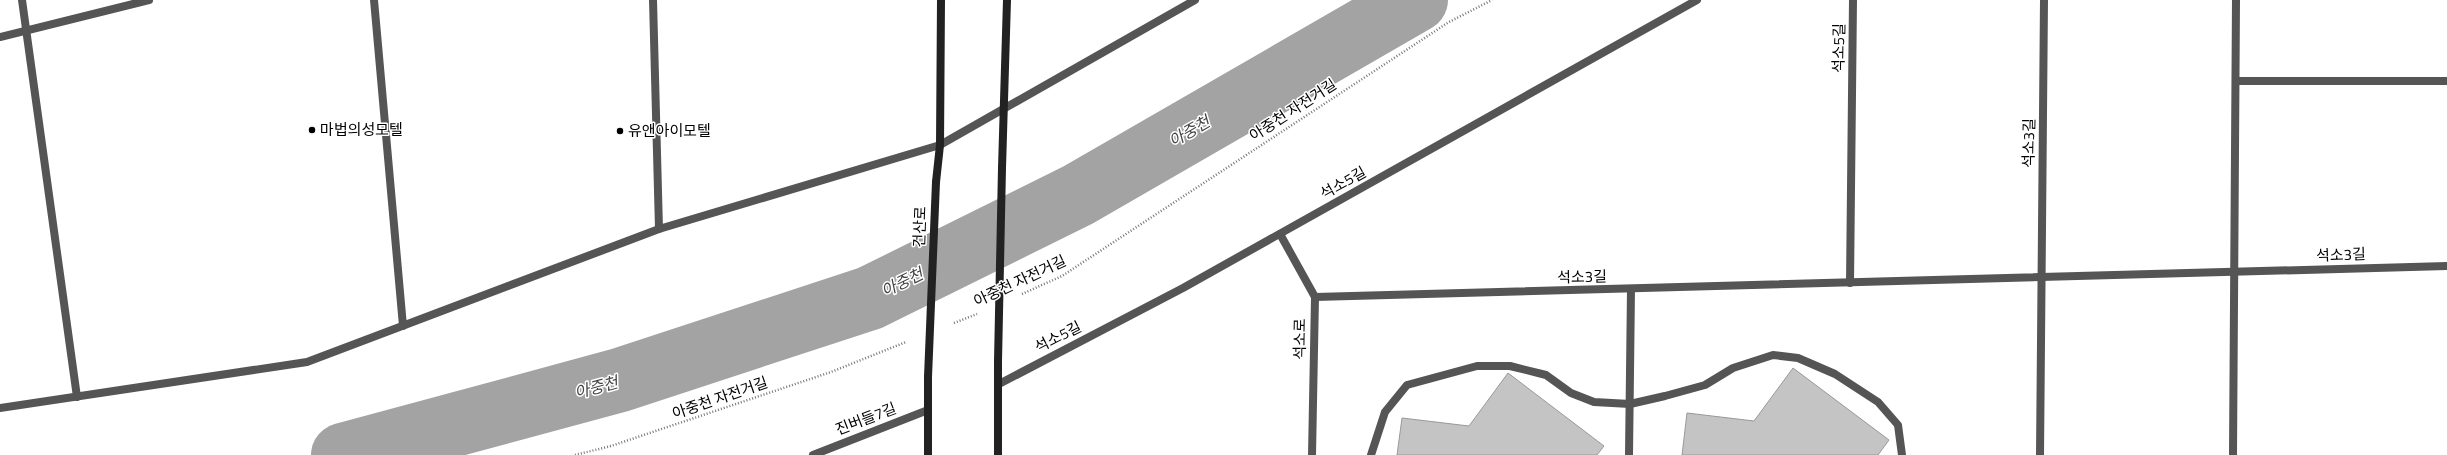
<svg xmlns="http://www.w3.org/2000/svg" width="2447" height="455" viewBox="0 0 2447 455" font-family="'Titillium Web','Noto Sans KR',sans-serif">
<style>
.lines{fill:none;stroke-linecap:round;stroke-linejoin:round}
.river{stroke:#a3a3a3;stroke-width:64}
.building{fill:#c4c4c4;stroke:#999}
.path{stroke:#777;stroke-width:2.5;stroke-dasharray:1 2;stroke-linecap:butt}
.lane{stroke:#555;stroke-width:8}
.street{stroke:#555;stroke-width:8}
.secondary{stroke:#222;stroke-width:8}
.secondary-bridge{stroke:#222;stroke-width:8}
.poi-dot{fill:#000;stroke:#fff;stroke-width:1.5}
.labels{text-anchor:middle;stroke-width:3;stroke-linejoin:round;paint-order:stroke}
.street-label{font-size:15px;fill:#000;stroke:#fff}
.poi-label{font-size:15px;fill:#000;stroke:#fff;text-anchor:start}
.water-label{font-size:16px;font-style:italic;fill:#444;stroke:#fff}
</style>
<rect width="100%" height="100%" fill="#fff"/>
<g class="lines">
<polyline class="river" points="343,455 620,380 870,298 1078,195 1416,0"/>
</g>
<g class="building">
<polygon points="1793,368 1889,440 1878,455 1682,455 1687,413 1754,421"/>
<polygon points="1508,373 1604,446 1597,455 1397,455 1402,418 1469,426"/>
</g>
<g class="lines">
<g class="path">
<polyline points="1022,294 1062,276 1449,22 1492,0"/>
<polyline points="954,323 977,314"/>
<polyline points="575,455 611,446 831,372 906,342"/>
</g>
<g class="lane">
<polyline points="1371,455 1385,412 1407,385 1477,366 1510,366 1546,375 1571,393 1594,402 1630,404 1665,396 1705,385 1733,368 1773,355 1798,358 1835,374 1878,402 1898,425 1902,455"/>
<polyline points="1629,455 1631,289"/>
</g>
<g class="street">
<polyline points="22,0 77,397"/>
<polyline points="374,0 403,326"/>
<polyline points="653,0 659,229"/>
<polyline points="0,37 149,0"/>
<polyline points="2236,81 2447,81"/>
<polyline points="1280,234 1315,297 1312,455"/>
<polyline points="1850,283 1853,0"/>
<polyline points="1315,297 2447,266"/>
<polyline points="999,384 1183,288 1697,0"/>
<polyline points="0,408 307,362 659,229 940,145 1195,0"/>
<polyline points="813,455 928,410"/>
<polyline points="2040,455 2044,0"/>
<polyline points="2233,455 2236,0"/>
</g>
<g class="secondary">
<polyline points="1002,168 1007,0"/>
<polyline points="936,182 940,145 941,0"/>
<polyline points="928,377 928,455"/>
<polyline points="998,455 998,361"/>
</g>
<g class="secondary-bridge">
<polyline points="998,361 1002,168"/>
<polyline points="928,377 936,182"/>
</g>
</g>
<g class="poi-dot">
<circle cx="312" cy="130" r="4"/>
<circle cx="620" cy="131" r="4"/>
</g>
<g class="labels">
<g class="street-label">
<text transform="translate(1839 48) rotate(-89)" y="5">석소5길</text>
<text transform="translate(1293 110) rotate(-33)" y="5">아중천 자전거길</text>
<text transform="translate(2029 143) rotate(-89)" y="5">석소3길</text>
<text transform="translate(1343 183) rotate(-29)" y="5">석소5길</text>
<text transform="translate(920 227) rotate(-88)" y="5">건산로</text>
<text transform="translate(2341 255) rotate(-2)" y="5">석소3길</text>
<text transform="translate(1582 277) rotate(-1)" y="5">석소3길</text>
<text transform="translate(1020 281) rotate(-25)" y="5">아중천 자전거길</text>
<text transform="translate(1058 337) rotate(-27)" y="5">석소5길</text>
<text transform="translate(1300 339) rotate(-89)" y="5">석소로</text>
<text transform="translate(720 398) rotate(-19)" y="5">아중천 자전거길</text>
<text transform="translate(866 419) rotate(-21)" y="5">진버들7길</text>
</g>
<g class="poi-label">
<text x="320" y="135">마법의성모텔</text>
<text x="628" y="136">유앤아이모텔</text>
</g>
<g class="water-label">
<text transform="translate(1189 131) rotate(-30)" y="6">아중천</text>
<text transform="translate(902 282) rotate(-26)" y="6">아중천</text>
<text transform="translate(596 387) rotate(-15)" y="6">아중천</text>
</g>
</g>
</svg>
